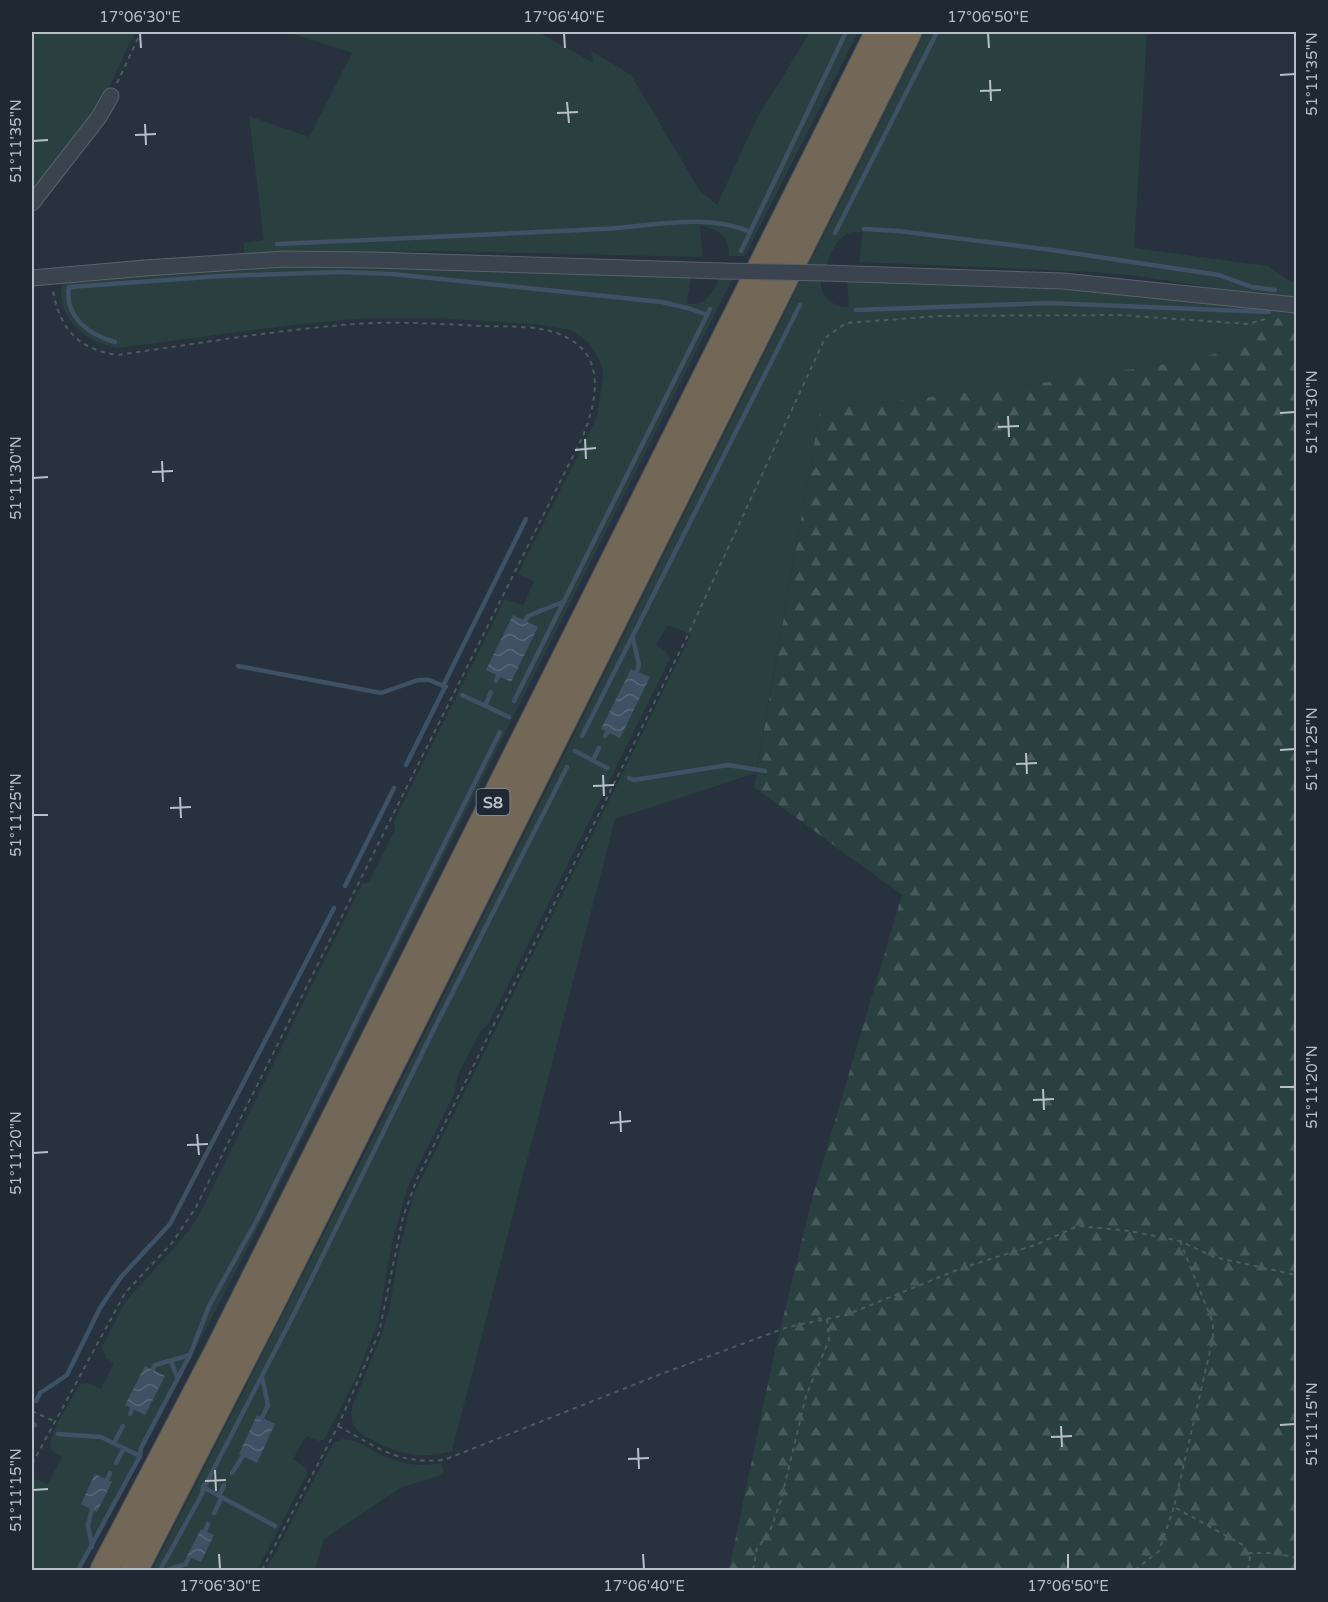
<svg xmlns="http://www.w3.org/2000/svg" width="1328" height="1602" viewBox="0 0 1328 1602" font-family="'Varela Round',sans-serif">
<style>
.green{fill:#2a3f40}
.forest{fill:url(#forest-firs)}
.water{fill:url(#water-waves)}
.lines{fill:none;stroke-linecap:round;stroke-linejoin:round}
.stream{stroke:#3e5165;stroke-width:4.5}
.street-casing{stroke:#59626c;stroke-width:17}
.highway-casing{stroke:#464f59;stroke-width:29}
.path{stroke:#495c5e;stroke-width:2;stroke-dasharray:4.5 4.5;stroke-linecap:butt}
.street{stroke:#3b444e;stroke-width:15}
.highway{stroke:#736758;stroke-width:27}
.street-bridge-casing{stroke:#59626c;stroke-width:17;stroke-linecap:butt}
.street-bridge{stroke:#3b444e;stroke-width:15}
.ticks{fill:none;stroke:#b7bfc9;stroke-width:2}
.labels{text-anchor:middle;stroke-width:6;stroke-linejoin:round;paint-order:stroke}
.shield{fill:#202933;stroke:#8a929c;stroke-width:1.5}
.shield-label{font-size:16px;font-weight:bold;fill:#b7bfc9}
.neatline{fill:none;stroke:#b7bfc9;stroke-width:2}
.ticks-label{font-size:15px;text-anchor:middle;fill:#b7bfc9}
</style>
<defs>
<pattern id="forest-firs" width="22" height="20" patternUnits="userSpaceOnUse" patternTransform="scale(1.5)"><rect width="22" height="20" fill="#2a3f40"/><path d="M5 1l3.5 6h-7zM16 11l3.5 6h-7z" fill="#47595a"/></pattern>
<pattern id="water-waves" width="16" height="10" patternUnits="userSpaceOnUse" patternTransform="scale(1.5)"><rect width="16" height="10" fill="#3e5165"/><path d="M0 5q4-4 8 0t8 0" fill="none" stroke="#58687a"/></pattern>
</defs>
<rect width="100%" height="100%" fill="#27323e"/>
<g class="green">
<polygon points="32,32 135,32 98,111 32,196"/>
<path d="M288 32H538L593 63 591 51 631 75 700 191 717 205 756 120 810 32H858L745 256H729C730 237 718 228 700 226L703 257 439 251 244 254V243L264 240 249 116 309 137 352 53Z"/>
<path d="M925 32H1147L1134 248 1268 266 1291 282 1282 298 1137 276 1093 272 859 262 863 232C842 228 834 246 827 263 825 269 821 276 821 281 819 298 836 308 849 307L847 280 1050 287 1276 309 1284 314 1242 347 1185 361 1015 387 820 410 756 773 615 819 452 1451C426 1459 402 1455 378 1443 358 1433 347 1427 353 1404L382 1334 389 1309 400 1246 414 1194 691 635 668 625 656 645 666 652 670 659 500 1001 487 1026 481 1030 458 1075 454 1094 408 1186 393 1238 378 1322 356 1378 324 1440 318 1441 306 1436 293 1459 307 1469V1474L261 1563 256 1570H152L373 1137Z"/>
<path d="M340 266 691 276 687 303C705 308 713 292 719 278H733L239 1265 81 1570H32V1481L35 1479 48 1484 62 1457C59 1455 53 1452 51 1449 45 1439 74 1395 80 1384L88 1383 101 1389 114 1363 106 1358 102 1347 125 1302 188 1232 199 1215 362 884 369 882 395 830 394 821 505 599 523 605 534 582 518 574 597 417 603 376 602 366 590 344 580 336 570 330 534 324 435 318H365L293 325 117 348C85 342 55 318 62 282L69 280 254 267Z"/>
<path d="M343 1439C357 1440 367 1447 379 1454 399 1463 419 1468 441 1463L444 1474 400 1488 324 1539 315 1570H266L330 1449 335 1442Z"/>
</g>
<polygon class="forest" points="1291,282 1296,282 1296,1570 729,1570 774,1355 813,1195 902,895 754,787 820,410 1015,387 1185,361 1242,347 1283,314 1276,309"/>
<g class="water">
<polygon points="513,615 538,627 511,682 486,670"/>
<polygon points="631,669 650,677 620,738 601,729"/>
<polygon points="145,1366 165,1376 145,1415 125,1405"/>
<polygon points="257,1415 275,1424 257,1463 239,1454"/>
<polygon points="95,1474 112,1482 97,1512 81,1504"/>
<polygon points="201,1529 214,1535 201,1562 187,1556"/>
</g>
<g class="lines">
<g class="stream">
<polyline points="864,229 898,231 1052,250 1219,275 1252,287 1275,290"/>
<polyline points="835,233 937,32"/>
<path d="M277 244C385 240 493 234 601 229 648 227 707 212 750 232"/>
<polyline points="741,251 846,32"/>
<polyline points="856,310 1049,303 1269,312"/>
<path d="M115 342C90 335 64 318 69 287L222 276 340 272 392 274 662 302 691 309 707 315"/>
<polyline points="525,621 528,616 565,601"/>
<polyline points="633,638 639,665 637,671"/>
<polyline points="238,666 381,693 418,680 429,680 446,687"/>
<polyline points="496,681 498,676"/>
<polyline points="443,686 526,519"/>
<polyline points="462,695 509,717"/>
<polyline points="514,701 710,309"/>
<polyline points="485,706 491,692"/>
<polyline points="582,736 800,305"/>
<polyline points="605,736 608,732"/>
<polyline points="575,751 607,768"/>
<polyline points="593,760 599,748"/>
<polyline points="406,765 445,687"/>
<polyline points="629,778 634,780 728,765 765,771"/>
<polyline points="345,886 394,788"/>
<polyline points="171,1361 177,1377"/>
<polyline points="153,1369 155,1365 190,1355"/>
<polyline points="262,1377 268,1405 262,1418"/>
<polyline points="36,1401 40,1393 67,1375 100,1308 121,1277 170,1224 334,908"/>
<polyline points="130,1414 132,1409"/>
<polyline points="32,1423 35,1425"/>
<polyline points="58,1434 101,1437 140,1456"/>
<polyline points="114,1443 123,1426"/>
<polyline points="116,1463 124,1448"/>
<polyline points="232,1473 243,1456"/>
<polyline points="107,1480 110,1473"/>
<polyline points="203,1487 275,1526"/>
<polyline points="219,1496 224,1485"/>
<polyline points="92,1509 88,1525 92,1547"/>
<polyline points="214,1513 222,1497"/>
<polyline points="205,1531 208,1524"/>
<polyline points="78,1570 140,1456 141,1448 190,1355 209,1306 258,1218 500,732"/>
<polyline points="160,1570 202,1494 203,1487 207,1482 295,1312 433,1031 567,767"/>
<polyline points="167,1570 186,1564 189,1557"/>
</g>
<defs>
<g id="street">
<polyline points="32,203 99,117 111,96"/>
<polyline points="825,273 1063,281 1296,305"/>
<polyline points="32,278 145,268 284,259 372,260 721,271"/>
</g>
<g id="highway">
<polyline points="104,1570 220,1348 879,32"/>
<polyline points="134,1570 271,1303 908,32"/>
</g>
</defs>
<use href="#street" class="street-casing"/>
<use href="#highway" class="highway-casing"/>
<g class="path">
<polyline points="117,83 141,32"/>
<polyline points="1180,1241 1213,1323 1213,1338 1174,1507 1243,1545 1250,1557 1248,1570"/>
<polyline points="32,1411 54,1421"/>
<path d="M338 1426C378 1448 397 1464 444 1460L661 1374 788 1327 846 1315 962 1268 1035 1245 1078 1226 1130 1231 1180 1241 1214 1257 1296 1275"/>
<path d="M32 1464 125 1293 172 1243 196 1207 582 438C595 407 607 361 571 340 546 324 511 327 482 326 440 324 398 321 355 324 275 330 196 344 117 355 78 349 60 329 53 291"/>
<polyline points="1248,1553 1276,1553 1296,1558"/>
<polyline points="262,1570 338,1426 379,1333 403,1217 417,1179 687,637 825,338 846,323 939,316 1119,315 1248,324 1269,318"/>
<polyline points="753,1570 757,1548 769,1534 781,1500 806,1396 829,1340 827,1320 818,1318"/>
<polyline points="1135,1570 1159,1551 1174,1507"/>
</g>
<use href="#street" class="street"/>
<use href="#highway" class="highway"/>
<defs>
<polyline id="street-bridge" points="721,271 825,273"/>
</defs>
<use href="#street-bridge" class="street-bridge-casing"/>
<use href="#street-bridge" class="street-bridge"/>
</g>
<path class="ticks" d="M140 33 141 48M564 33 565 48M988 33 989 48M1280 75 1295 74M990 80 991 101M980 91 1001 90M567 102 569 123M557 113 578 112M145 124 146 145M135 135 156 134M33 141 48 140M1280 413 1295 412M1008 416 1009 437M998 427 1019 426M585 439 586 459M575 450 596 448M162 461 163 482M152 472 173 471M33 478 48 477M1280 750 1295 749M1026 753 1027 774M1016 764 1037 763M603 775 604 796M593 786 614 785M180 797 181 818M170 808 191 807M33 815H48M1280 1087H1295M1043 1089 1044 1110M1033 1100 1054 1099M620 1111 621 1132M610 1123 631 1121M197 1134 199 1155M187 1145 208 1144M33 1153 48 1152M1280 1425 1295 1424M1061 1426 1062 1447M1051 1437 1072 1436M638 1448 639 1469M628 1459 649 1458M215 1470 216 1491M205 1481 226 1480M33 1490 48 1489M219 1554 220 1569M643 1554 644 1569M1068 1554V1569"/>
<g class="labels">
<rect class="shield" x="476.5" y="789" width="33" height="26" rx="4.5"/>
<g class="shield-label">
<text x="493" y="808">S8</text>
</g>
</g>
<rect width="1328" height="1602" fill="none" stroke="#202933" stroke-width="66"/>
<rect x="33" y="33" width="1262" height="1536" class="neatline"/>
<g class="ticks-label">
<text x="140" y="22">17°06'30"E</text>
<text x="564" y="22">17°06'40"E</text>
<text x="988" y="22">17°06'50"E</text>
<text transform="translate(1312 74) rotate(-90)" y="5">51°11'35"N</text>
<text transform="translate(16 141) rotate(-90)" y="5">51°11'35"N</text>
<text transform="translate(1312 412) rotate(-90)" y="5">51°11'30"N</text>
<text transform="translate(16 478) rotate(-90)" y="5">51°11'30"N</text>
<text transform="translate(1312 749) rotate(-90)" y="5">51°11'25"N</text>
<text transform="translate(16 815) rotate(-90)" y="5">51°11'25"N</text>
<text transform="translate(1312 1087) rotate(-90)" y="5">51°11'20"N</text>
<text transform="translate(16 1153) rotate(-90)" y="5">51°11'20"N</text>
<text transform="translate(1312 1424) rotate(-90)" y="5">51°11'15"N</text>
<text transform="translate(16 1490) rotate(-90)" y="5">51°11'15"N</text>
<text x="220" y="1591">17°06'30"E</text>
<text x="644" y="1591">17°06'40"E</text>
<text x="1068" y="1591">17°06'50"E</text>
</g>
</svg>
